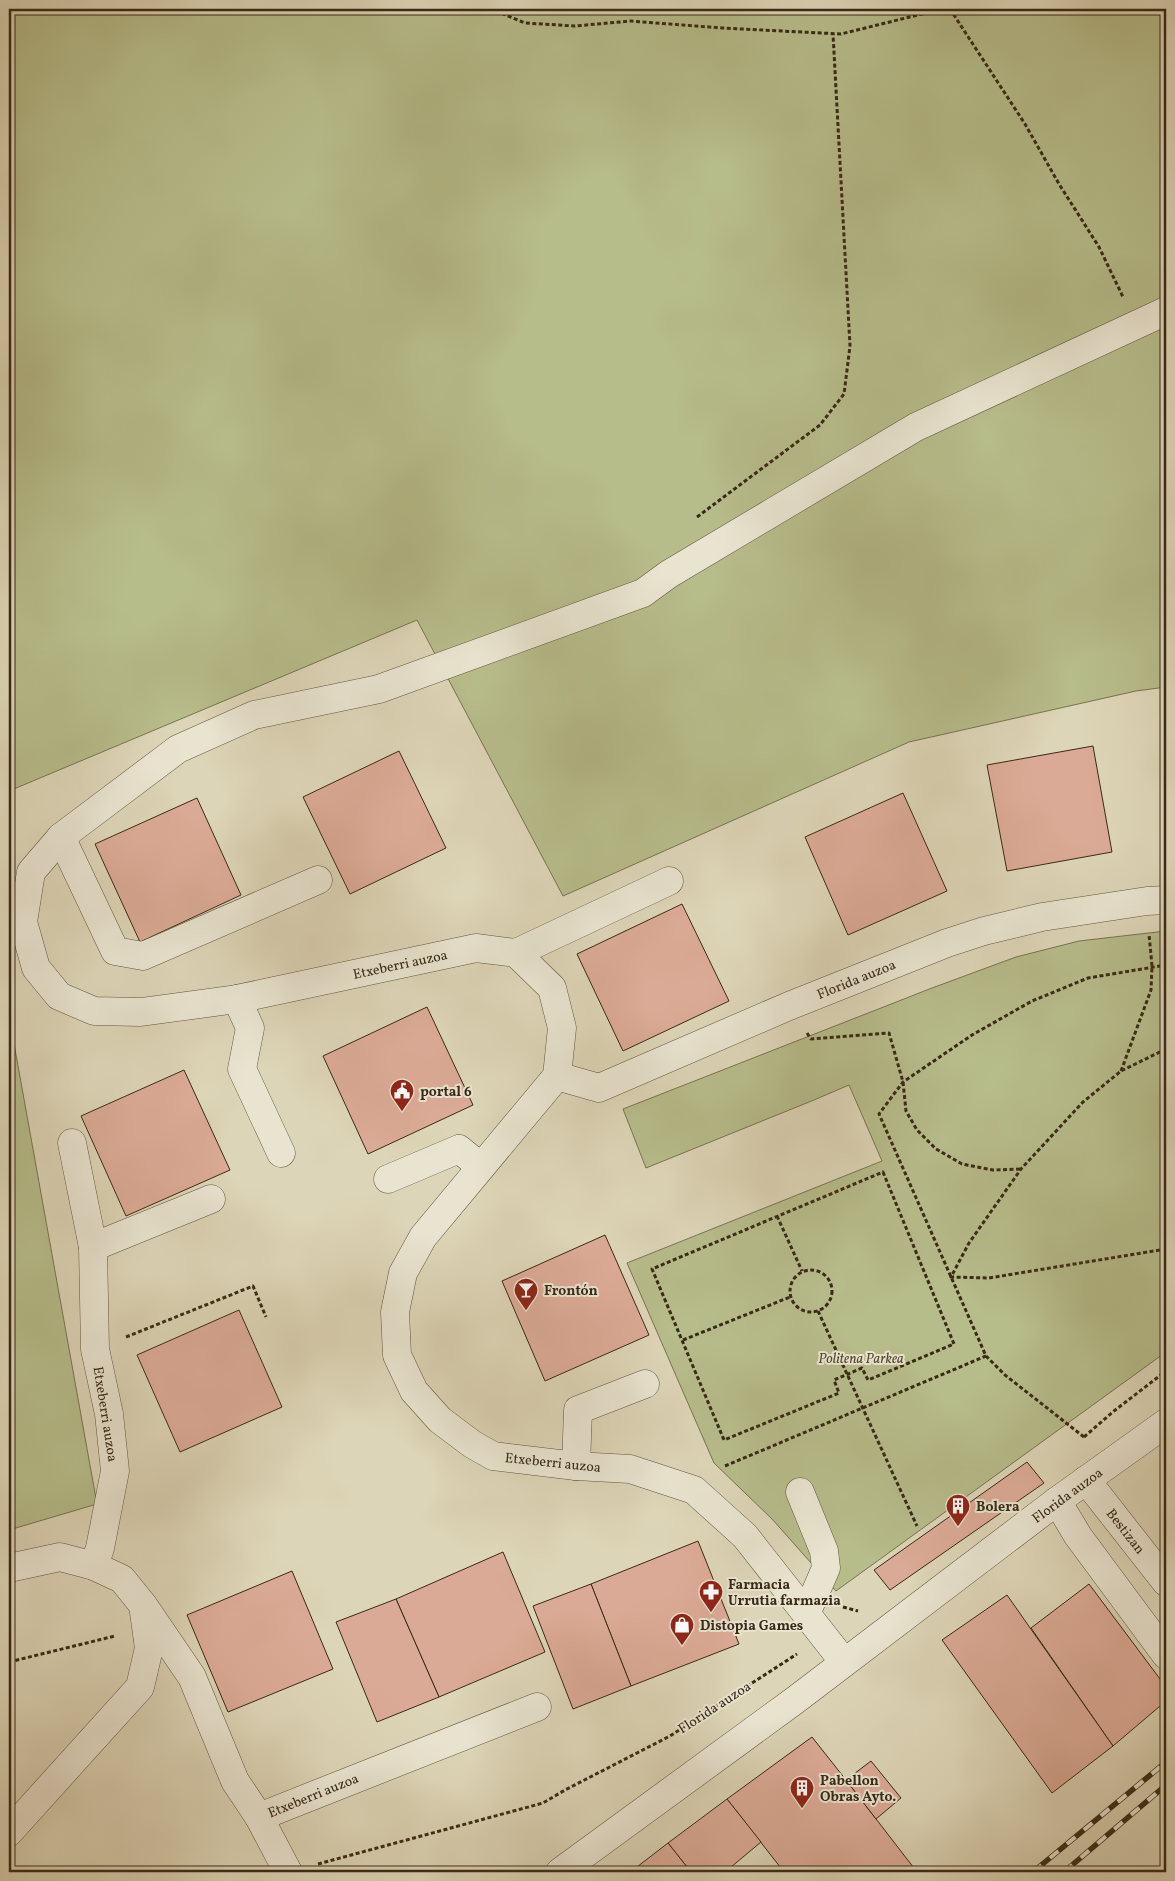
<svg xmlns="http://www.w3.org/2000/svg" width="1175" height="1881" viewBox="0 0 1175 1881" font-family="Vollkorn,serif">
<style>
.green{fill:#b6bc8a;stroke:#787350}
.building{fill:#dbaa96;stroke:#392a15}
.lines{fill:none;stroke-linecap:round;stroke-linejoin:round}
.minor-casing{stroke:#62553e;stroke-width:29}
.path{stroke:#392a15;stroke-width:3;stroke-dasharray:4 2.5;stroke-linecap:butt}
.minor{stroke:#e9e4d0;stroke-width:28}
.rail-casing{stroke:#392a15;stroke-width:5.5}
.rail{stroke:#e9e4d0;stroke-width:4;stroke-dasharray:11;stroke-linecap:butt}
.labels{text-anchor:middle;stroke-width:4;stroke-linejoin:round;paint-order:stroke}
.street-label{font-size:14px;fill:#392a15;stroke:#e9e4d0}
.poi-label{font-size:14px;font-weight:bold;fill:#392a15;stroke:#e9e4d0;text-anchor:start}
.park-label{font-size:14px;font-style:italic;fill:#52472c;stroke:#e9e4d0}
</style>
<rect width="100%" height="100%" fill="#ddd5b7"/>
<filter id="stains"><feTurbulence type="fractalNoise" baseFrequency=".004" numOctaves="4"/><feColorMatrix values="0 0 0 0 .2 0 0 0 0 .09 0 0 0 0 .02 0 0 0 .5 -.17"/></filter>
<radialGradient id="worn" r=".72"><stop offset=".6" stop-color="#630" stop-opacity="0"/><stop offset="1" stop-color="#630" stop-opacity=".3"/></radialGradient>
<g class="green">
<polygon points="9,9 1166,9 1166,687 1136,691 909,742 563,896 417,620 9,791"/>
<polygon points="1166,931 1166,1352 836,1591 772,1519 714,1463 627,1263 882,1161 849,1085 814,1100 646,1168 623,1109 932,988 1016,957 1079,941"/>
<polygon points="9,1016 97,1504 9,1530"/>
</g>
<g class="building">
<polygon points="1093,746 1112,852 1007,871 987,765"/>
<polygon points="399,751 446,848 350,894 303,797"/>
<polygon points="903,793 947,891 848,935 805,837"/>
<polygon points="197,798 241,895 140,942 95,844"/>
<polygon points="682,904 729,1001 623,1051 577,954"/>
<polygon points="427,1007 473,1105 368,1154 323,1056"/>
<polygon points="184,1070 230,1170 126,1216 81,1116"/>
<polygon points="605,1235 649,1335 545,1381 502,1281"/>
<polygon points="239,1310 282,1407 180,1452 137,1355"/>
<polygon points="1027,1462 1044,1483 890,1590 874,1570"/>
<polygon points="698,1541 739,1644 631,1686 591,1584"/>
<polygon points="503,1552 545,1652 439,1697 396,1599"/>
<polygon points="292,1571 333,1669 228,1712 187,1615"/>
<polygon points="591,1584 631,1686 573,1709 533,1606"/>
<polygon points="1089,1584 1166,1687 1166,1701 1113,1746 1031,1628"/>
<polygon points="1007,1595 1113,1746 1052,1793 942,1640"/>
<polygon points="396,1599 439,1697 377,1722 336,1622"/>
<polygon points="812,1737 846,1780 917,1872 784,1872 727,1799"/>
<polygon points="871,1761 901,1798 876,1819 846,1780"/>
<polygon points="727,1799 761,1842 725,1872 691,1872 668,1843"/>
<polygon points="668,1843 691,1872 636,1872 633,1870"/>
</g>
<g class="lines">
<defs>
<g id="minor">
<polyline points="61,837 115,951 143,956 318,880"/>
<polyline points="516,953 669,881"/>
<polyline points="237,999 250,1028 242,1069 281,1153"/>
<polyline points="557,1076 599,1088 789,1006 947,943 984,931 1042,917 1147,901 1166,900"/>
<polyline points="72,1143 93,1247 95,1349 109,1414 115,1471 100,1548 94,1566"/>
<polyline points="388,1179 459,1149 481,1167"/>
<polyline points="93,1247 211,1199"/>
<polyline points="576,1466 578,1410 645,1384"/>
<polyline points="1086,1480 1166,1582"/>
<polyline points="800,1492 824,1551 826,1568 806,1614"/>
<polyline points="1057,1501 1078,1536 1166,1655"/>
<polyline points="9,1568 60,1557 94,1566 122,1579 143,1605 149,1648 140,1687 9,1832"/>
<polyline points="143,1605 192,1677 235,1781 259,1817 537,1707"/>
<polyline points="844,1662 745,1536 694,1490 630,1469 576,1466 493,1456 472,1444 440,1420 414,1391 397,1355 395,1312 403,1273 423,1237 557,1076 562,1028 552,988 516,953 476,948 237,999 141,1012 94,1011 59,996 36,968 23,922 31,872 61,837 178,749 254,715 379,689 643,593 669,574 916,427 1166,311"/>
<polyline points="259,1817 288,1872"/>
<polyline points="560,1872 794,1701 1057,1501 1166,1423"/>
</g>
</defs>
<use href="#minor" class="minor-casing"/>
<g class="path">
<polyline points="497,9 501,13 525,23 575,26 631,21 722,28 841,34 942,9"/>
<polyline points="950,9 1025,124 1059,184 1099,247 1123,297"/>
<polyline points="697,517 820,425 844,394 850,346 833,34"/>
<polyline points="807,1033 811,1039 889,1033 903,1082 906,1111 917,1130 936,1149 962,1164 993,1170 1021,1169"/>
<polyline points="1166,1049 1121,1071 1083,1102 1021,1169 969,1243 951,1277 989,1278 1166,1249"/>
<polyline points="1121,1071 1151,990 1152,966 1149,934"/>
<polygon points="883,1172 954,1344 868,1380 862,1368 834,1380 839,1393 724,1440 652,1269"/>
<polyline points="777,1216 802,1271"/>
<circle cx="811" cy="1291" r="21"/>
<polyline points="818,1311 917,1526"/>
<polyline points="126,1337 253,1286 266,1317"/>
<polyline points="683,1340 790,1297"/>
<polyline points="1084,1437 1005,1375 986,1356 879,1114 903,1082 972,1035 1032,1001 1088,978 1166,965"/>
<polyline points="1084,1437 1114,1411 1166,1371"/>
<polyline points="725,1466 986,1356"/>
<polyline points="843,1607 858,1611"/>
<polyline points="9,1662 115,1636"/>
<polyline points="318,1864 543,1803 565,1790 670,1736 797,1654"/>
</g>
<use href="#minor" class="minor"/>
<defs>
<g id="rail">
<polyline points="1033,1872 1166,1762"/>
<polyline points="1064,1872 1166,1785"/>
</g>
</defs>
<use href="#rail" class="rail-casing"/>
<use href="#rail" class="rail"/>
</g>
<defs>
<symbol id="civic-pin" viewBox="-11 -11 22 30"><path d="M0 17L-7.5 6A9.5 9.5 0 1 1 7.5 6Z" fill="#8f2418" stroke="#e9e4d0"/><path d="M-.6-6.5H3V-4.5H.6V-3L4-1V1h2V6H-6V1h2V-1L-.6-3ZM-1.2 2.5V6h2.4V2.5Z" fill="#fff"/></symbol>
<symbol id="bar-pin" viewBox="-11 -11 22 30"><path d="M0 17L-7.5 6A9.5 9.5 0 1 1 7.5 6Z" fill="#8f2418" stroke="#e9e4d0"/><path d="M-6-5H6L.8 .8V4.5H3.5V6h-7V4.5H-.8V.8Z" fill="#fff"/></symbol>
<symbol id="building-pin" viewBox="-11 -11 22 30"><path d="M0 17L-7.5 6A9.5 9.5 0 1 1 7.5 6Z" fill="#8f2418" stroke="#e9e4d0"/><path d="M-4-6H4V6H1V3H-1V6H-4ZM-2.5-4.3h1.7v1.8h-1.7ZM.8-4.3h1.7v1.8H.8ZM-2.5-1h1.7V.8h-1.7ZM.8-1h1.7V.8H.8Z" fill="#fff"/></symbol>
<symbol id="pharmacy-pin" viewBox="-11 -11 22 30"><path d="M0 17L-7.5 6A9.5 9.5 0 1 1 7.5 6Z" fill="#8f2418" stroke="#e9e4d0"/><path d="M-2-6h4v4h4v4h-4v4h-4v-4h-4v-4h4Z" fill="#fff"/></symbol>
<symbol id="shop-pin" viewBox="-11 -11 22 30"><path d="M0 17L-7.5 6A9.5 9.5 0 1 1 7.5 6Z" fill="#8f2418" stroke="#e9e4d0"/><path d="M-5-2.5h2.3a2.7 3.5 0 0 1 5.4 0H5L5.5 6h-11ZM-1.5-2.5h3a1.5 2.3 0 0 0-3 0Z" fill="#fff"/></symbol>
</defs>
<g fill-rule="evenodd">
<use href="#civic-pin" x="388" y="1077" width="28" height="38"/>
<use href="#bar-pin" x="512" y="1276" width="28" height="38"/>
<use href="#building-pin" x="944" y="1492" width="28" height="38"/>
<use href="#pharmacy-pin" x="697" y="1578" width="28" height="38"/>
<use href="#shop-pin" x="668" y="1611" width="28" height="38"/>
<use href="#building-pin" x="788" y="1774" width="28" height="38"/>
</g>
<g class="labels">
<g class="street-label">
<text transform="translate(400 964) rotate(-12)" y="5">Etxeberri auzoa</text>
<text transform="translate(856 979) rotate(-22)" y="5">Florida auzoa</text>
<text transform="translate(106 1414) rotate(81)" y="5">Etxeberri auzoa</text>
<text transform="translate(553 1462) rotate(6)" y="5">Etxeberri auzoa</text>
<text transform="translate(1067 1495) rotate(-36)" y="5">Florida auzoa</text>
<text transform="translate(1126 1531) rotate(52)" y="5">Bestizan</text>
<text transform="translate(714 1707) rotate(-33)" y="5">Florida auzoa</text>
<text transform="translate(313 1795) rotate(-22)" y="5">Etxeberri auzoa</text>
</g>
<g class="poi-label">
<text x="420" y="1096">portal 6</text>
<text x="544" y="1295">Frontón</text>
<text x="976" y="1511">Bolera</text>
<text x="728" y="1589">Farmacia<tspan x="728" dy="16">Urrutia farmazia</tspan></text>
<text x="700" y="1630">Distopia Games</text>
<text x="820" y="1785">Pabellon<tspan x="820" dy="16">Obras Ayto.</tspan></text>
</g>
<g class="park-label">
<text x="861" y="1363">Politena Parkea</text>
</g>
</g>
<rect width="1175" height="1881" fill="none" stroke="#ddd5b7" stroke-width="30"/>
<rect x="10" y="10" width="1155" height="1861" fill="none" stroke="#392a15" stroke-width="2.5"/>
<rect x="15" y="15" width="1145" height="1851" fill="none" stroke="#392a15"/>
<rect width="100%" height="100%" filter="url(#stains)"/>
<rect width="100%" height="100%" fill="url(#worn)"/>
</svg>
